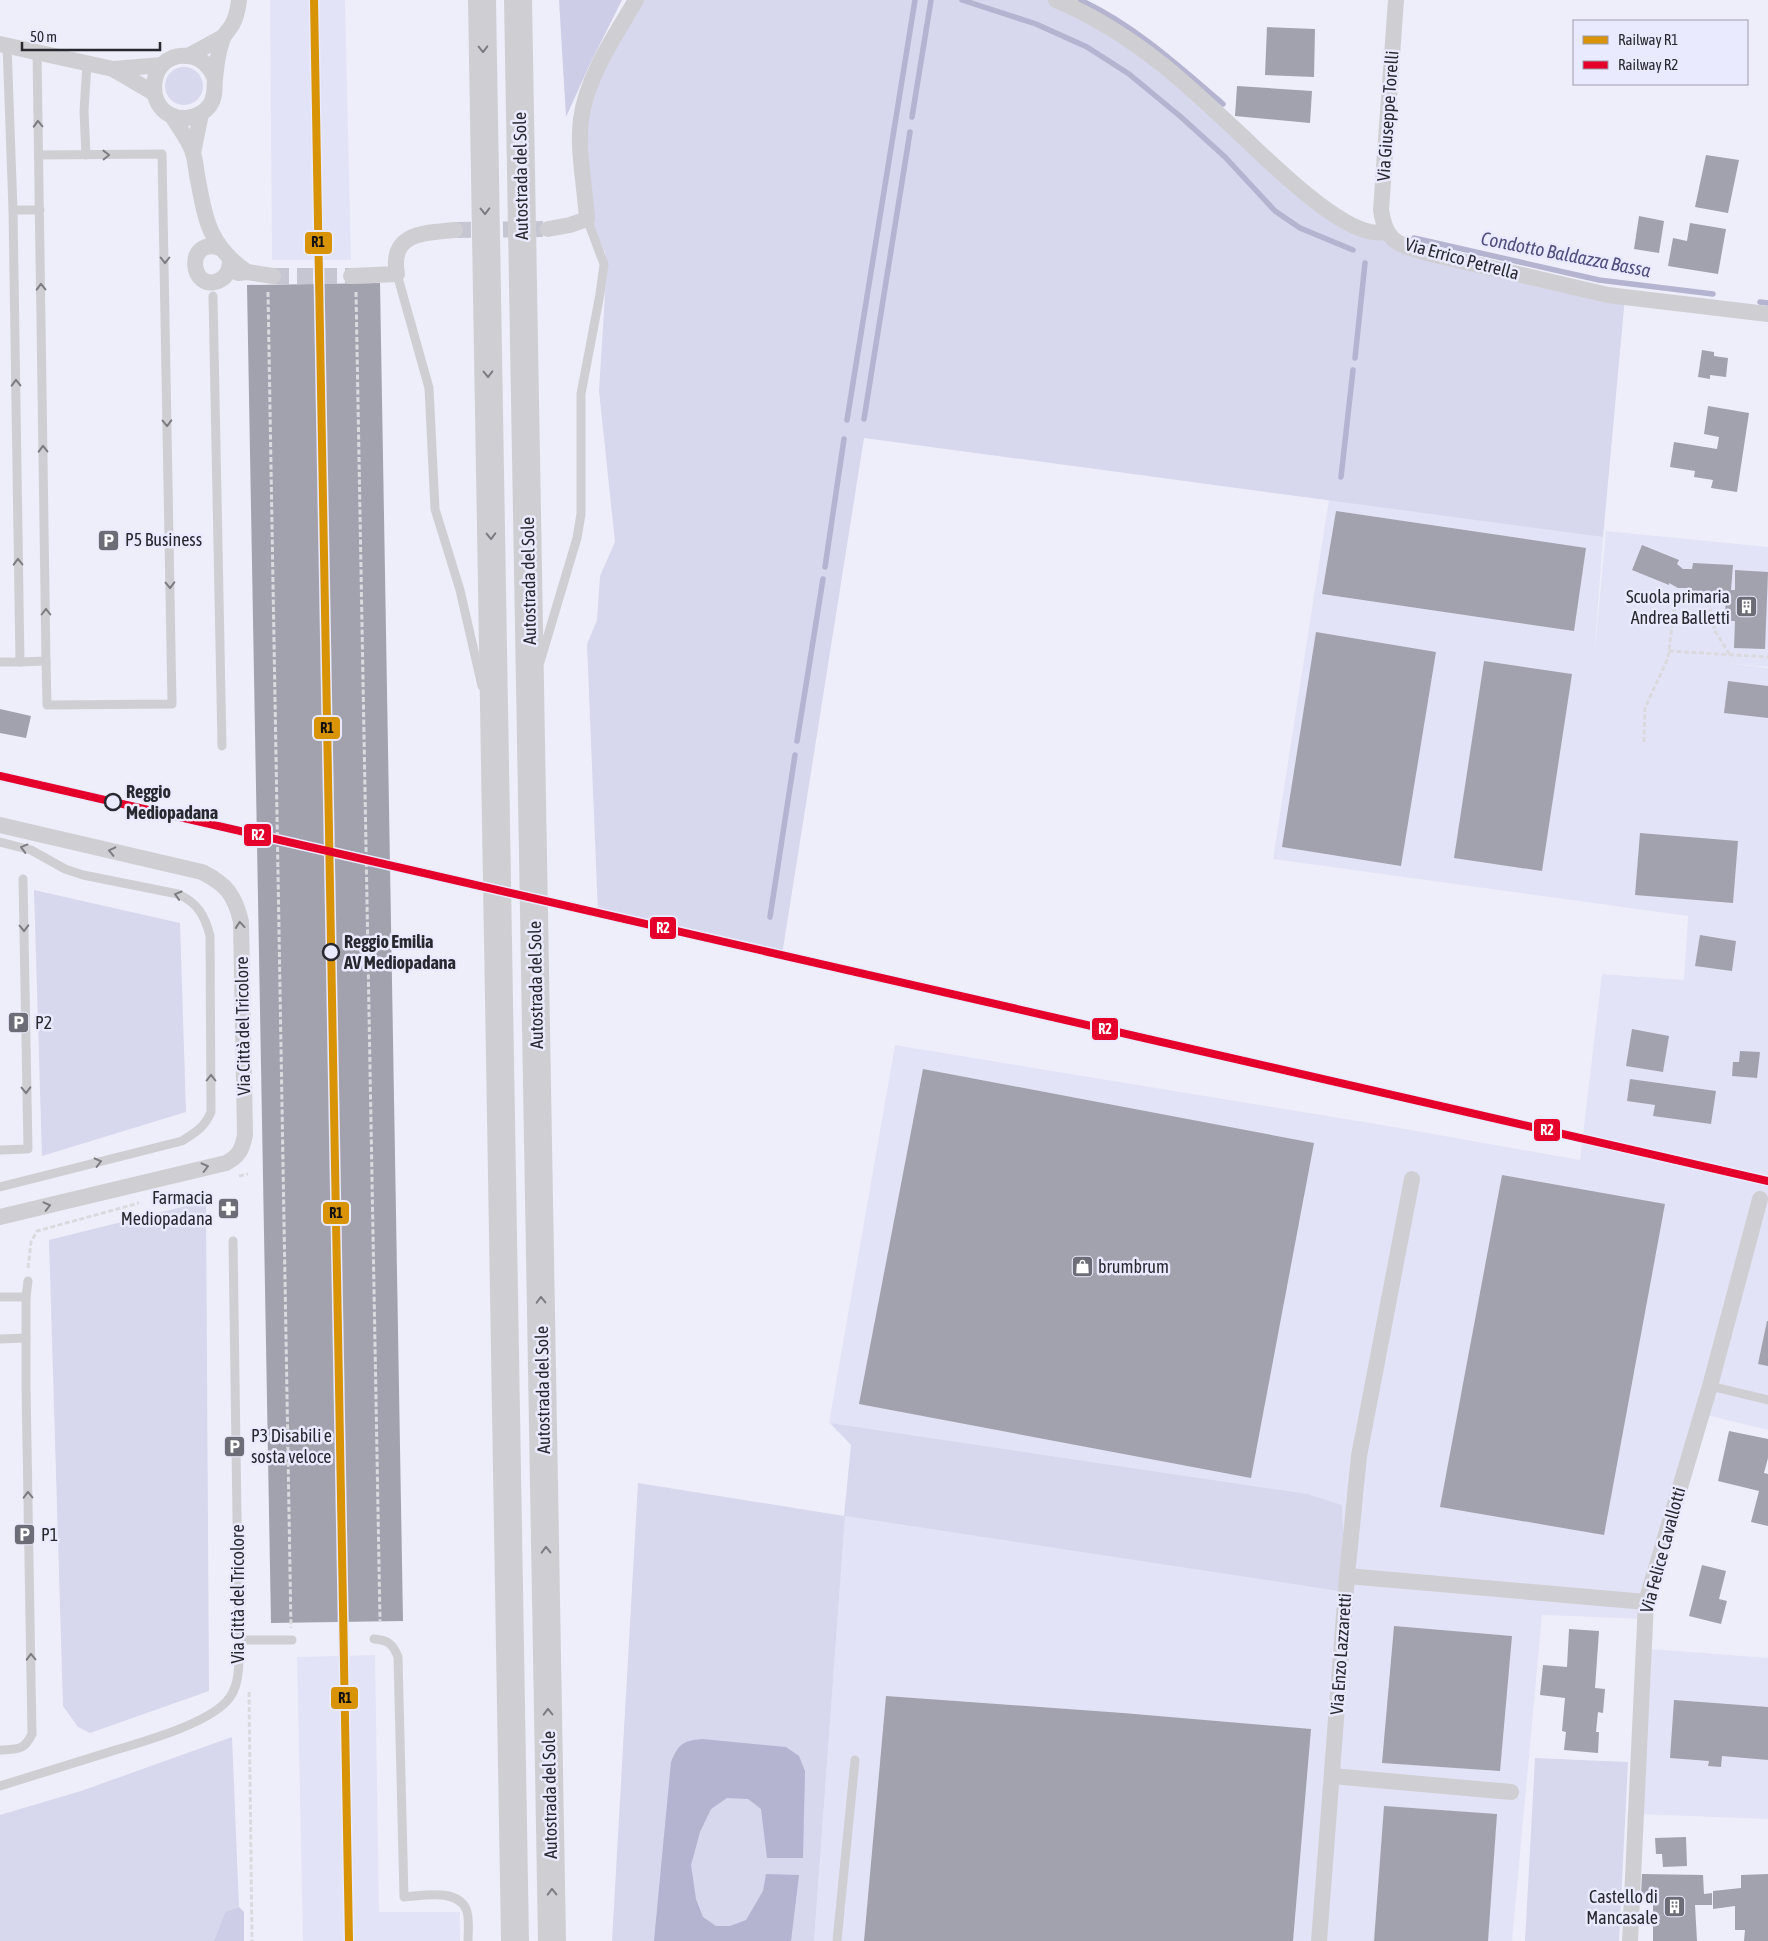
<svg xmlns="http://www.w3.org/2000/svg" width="1768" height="1941" viewBox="0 0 1768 1941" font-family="'Asap Condensed',sans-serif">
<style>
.built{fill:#e3e3f7}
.green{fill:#d7d7ed}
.forest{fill:#cecde7}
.water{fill:#b4b3d0}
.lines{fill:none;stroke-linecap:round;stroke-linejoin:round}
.stream{stroke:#b4b3d0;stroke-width:5.5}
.building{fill:#a2a2ae}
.street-tunnel{stroke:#c6c6d2;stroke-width:16;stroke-dasharray:16 8;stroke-linecap:butt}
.path{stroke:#dadade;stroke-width:3;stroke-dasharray:5 2.5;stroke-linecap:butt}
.lane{stroke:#cfcfd3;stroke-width:9}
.street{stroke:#cfcfd3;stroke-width:16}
.highway{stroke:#cfcfd3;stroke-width:28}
.rail-1-casing{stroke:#eaeafe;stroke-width:11}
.rail-2-casing{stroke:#eaeafe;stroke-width:11}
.rail-1{stroke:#d89307;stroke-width:8}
.rail-2{stroke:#e4002b;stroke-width:8}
.oneway{stroke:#7c7c82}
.stop-dot{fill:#eaeafe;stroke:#282831;stroke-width:2.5}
.labels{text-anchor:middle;stroke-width:5;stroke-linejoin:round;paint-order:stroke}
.street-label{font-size:18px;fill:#282831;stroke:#eaeafe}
.poi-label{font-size:18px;fill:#282831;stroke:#eaeafe;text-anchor:start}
.stop-label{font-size:18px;font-weight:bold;fill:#282831;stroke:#eaeafe;text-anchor:start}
.water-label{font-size:19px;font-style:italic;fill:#514d7f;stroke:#eaeafe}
.line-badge{stroke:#eaeafe;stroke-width:2}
.badge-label{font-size:14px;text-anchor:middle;font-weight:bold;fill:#fff}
.pale-badge-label{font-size:14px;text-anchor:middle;font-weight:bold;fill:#111}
</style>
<rect width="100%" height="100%" fill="#eeeefa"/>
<g class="built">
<polygon points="270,0 345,0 351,260 272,260"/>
<polygon points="1329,499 1603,537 1594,659 1606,531 1768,547 1768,667 1724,663 1768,668 1768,1430 1702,1414 1645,1619 1542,1615 1512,1941 814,1941 845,1516 1346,1591 1342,1505 1308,1494 829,1423 895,1045 1394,1127 1580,1160 1602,974 1684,980 1688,916 1273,859"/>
<polygon points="1651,1649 1768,1658 1768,1819 1635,1814"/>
<polygon points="375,1655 379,1912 460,1912 460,1941 303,1941 297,1657"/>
</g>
<g class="green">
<polygon points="636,0 1056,0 1089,15 1359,228 1625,297 1603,537 864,438 782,955 598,913 587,644 597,620 600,576 615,542 599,391 607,263 605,252 587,219 581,120"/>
<circle cx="184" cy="86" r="19"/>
<polygon points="34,890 180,923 186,1112 42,1156"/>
<polygon points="206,1201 209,1691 90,1733 78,1727 63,1706 49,1240"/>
<polygon points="830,1423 1308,1494 1342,1505 1346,1592 845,1516 814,1941 612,1941 638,1483 844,1516 851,1445"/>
<polygon points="232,1737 239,1907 225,1912 214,1941 0,1941 0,1815 81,1791"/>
<polygon points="1535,1758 1628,1762 1619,1941 1525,1941"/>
</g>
<g class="forest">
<polygon points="559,0 622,0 589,66 566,117"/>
<polygon points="239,1907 244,1912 244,1941 214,1941 225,1912"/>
</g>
<path class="water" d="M702 1739 786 1747 799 1756 805 1771 803 1858H767L761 1809 748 1799 727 1798 711 1809 700 1832 691 1865 696 1899 703 1917 716 1926H730L746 1920 763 1891 766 1874 799 1875 791 1941H654L671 1762C679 1744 682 1741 702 1739Z"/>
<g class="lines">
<g class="stream">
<polyline points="962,0 1036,24 1087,47 1129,74 1181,117 1225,157 1275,211 1300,228 1353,250"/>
<path d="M1080 0C1133 24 1180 67 1223 104"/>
<polyline points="912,117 931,0"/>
<polyline points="1414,238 1599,280 1713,294"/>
<polyline points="1760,302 1768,303"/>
<polyline points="1355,358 1365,263"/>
<polyline points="864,419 910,132"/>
<polyline points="847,420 915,0"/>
<polyline points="1341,477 1353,370"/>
<polyline points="825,567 844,439"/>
<polyline points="797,741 823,579"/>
<polyline points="770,917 795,755"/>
</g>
</g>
<g class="building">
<polygon points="1267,27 1315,29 1314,77 1265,75"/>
<polygon points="1237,86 1312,91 1310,123 1235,116"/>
<polygon points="1706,155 1739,160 1728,213 1695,207"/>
<polygon points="1639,216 1664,221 1659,253 1634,249"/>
<polygon points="1690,223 1726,229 1718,274 1668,266 1673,238 1687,241"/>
<polygon points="380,283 403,1621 271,1623 247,285"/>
<polygon points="1702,350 1714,352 1714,356 1728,358 1726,377 1710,375 1710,379 1698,377"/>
<polygon points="1708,406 1749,413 1737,492 1711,488 1713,480 1694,477 1695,471 1670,467 1674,442 1717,449 1719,437 1704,434"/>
<polygon points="1336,511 1586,548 1574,631 1322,594"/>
<polygon points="1642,545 1679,560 1677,564 1683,569 1692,569 1693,563 1733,565 1731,590 1735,590 1735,570 1768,572 1765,649 1734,648 1735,621 1725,621 1726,593 1692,591 1692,588 1678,588 1669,583 1669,585 1632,570"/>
<polygon points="1316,632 1436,652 1401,866 1282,847"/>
<polygon points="1484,661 1572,674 1542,871 1454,858"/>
<polygon points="1728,681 1768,686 1768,718 1724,713"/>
<polygon points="0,709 31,716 26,738 0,733"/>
<polygon points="1640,833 1738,841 1733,903 1635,895"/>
<polygon points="1700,935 1736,941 1732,971 1695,966"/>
<polygon points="1632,1029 1669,1036 1663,1072 1626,1066"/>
<polygon points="1740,1051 1760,1052 1757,1078 1732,1076 1733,1062 1739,1062"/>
<polygon points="923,1069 1314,1143 1251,1478 859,1404"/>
<polygon points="1630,1079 1716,1091 1711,1124 1653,1116 1655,1105 1627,1101"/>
<polygon points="1502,1175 1665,1204 1604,1535 1440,1507"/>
<polygon points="1767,1321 1768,1321 1768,1366 1758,1364"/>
<polygon points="1729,1431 1768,1439 1768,1458 1764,1473 1768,1474 1768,1526 1751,1522 1759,1491 1718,1481"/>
<polygon points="1702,1565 1726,1571 1719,1599 1727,1601 1721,1624 1689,1616"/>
<polygon points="1394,1626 1512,1636 1500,1771 1382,1763"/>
<polygon points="1569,1629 1599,1631 1595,1688 1605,1689 1603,1713 1598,1712 1596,1732 1599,1732 1598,1753 1564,1750 1566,1732 1562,1731 1565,1698 1540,1695 1543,1665 1567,1667"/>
<polygon points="886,1696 1123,1713 1311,1729 1293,1941 864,1941"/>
<polygon points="1674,1700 1768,1707 1768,1760 1722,1756 1721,1767 1708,1766 1709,1761 1670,1758"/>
<polygon points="1384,1806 1497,1814 1488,1941 1374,1941"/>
<polygon points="1686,1837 1687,1866 1663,1867 1662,1854 1656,1854 1655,1838"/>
<polygon points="1642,1874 1703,1875 1704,1894 1712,1893 1712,1905 1695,1905 1697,1941 1653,1941 1653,1896 1641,1895"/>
<polygon points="1768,1874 1768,1941 1744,1941 1745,1930 1735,1930 1735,1906 1713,1909 1713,1891 1741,1888 1741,1875"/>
</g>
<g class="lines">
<g class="street-tunnel">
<polyline points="455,230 548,229"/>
<polyline points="273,276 351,276"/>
</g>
<g class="path">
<polyline points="268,292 291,1628"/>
<polyline points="356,292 380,1621"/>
<polyline points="1669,651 1768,657"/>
<polyline points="1644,742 1645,708 1668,658 1676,595 1708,599 1715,631 1730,655"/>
<polyline points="239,1176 248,1174"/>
<polyline points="28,1268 31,1242 37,1231 139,1203"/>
<polyline points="249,1692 252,1941"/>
</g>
<g class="lane">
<polyline points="37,52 46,661"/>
<polyline points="86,155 84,111 87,64"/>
<polyline points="13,210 40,210"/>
<polyline points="397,274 429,388 435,509 460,590 482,686"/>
<polyline points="213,296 222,746"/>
<polyline points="0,662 20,662 13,210 7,45"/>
<polyline points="20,662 46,661 47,705 172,704 162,154 39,155"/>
<polyline points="540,662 577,538 581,514 581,394 600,294 604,264 587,219"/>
<path d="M0 842 31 850 65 869 83 875 178 894C198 903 205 916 210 936L211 1112C204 1128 196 1132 182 1141L0 1187"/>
<polyline points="0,1150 28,1149 23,879"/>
<polyline points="0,1297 26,1297"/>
<polyline points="0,1339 26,1338"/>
<polyline points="1710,1386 1768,1400"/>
<path d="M374 1639C388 1640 393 1644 398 1657L404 1897C422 1896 457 1888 466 1909 470 1917 468 1932 468 1941"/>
<polyline points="239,1640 292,1640"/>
<path d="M0 1750C17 1749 24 1751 32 1734L26 1386V1297L28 1281"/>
<path d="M0 1786C36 1775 71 1764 106 1753 138 1743 203 1726 226 1702 238 1690 239 1671 239 1655L233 1241"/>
<polyline points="837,1941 855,1760"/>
</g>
<g class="street">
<path d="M1056 0C1095 16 1130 39 1163 65 1189 86 1214 110 1239 133 1264 156 1350 245 1386 231"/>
<path d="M1396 0 1381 210C1386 243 1398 244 1427 253L1608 295 1768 314"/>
<polyline points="0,44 113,69 154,93"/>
<polyline points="188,56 223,37"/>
<polyline points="113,69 162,65"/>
<path d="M215 79C210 67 202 57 188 56 144 51 142 121 187 118 196 117 205 112 210 105 216 96 214 89 215 79 216 69 219 48 223 38 225 33 229 30 232 25 236 18 238 9 239 0"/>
<path d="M172 116C179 128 189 140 193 153 196 162 196 172 198 180 206 223 210 246 247 272"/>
<polyline points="193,153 201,114"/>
<path d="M548 229 570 225 587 219C585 187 577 150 581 119 587 76 615 36 636 0"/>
<path d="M220 248C184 236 190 295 220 280 228 276 230 268 230 260"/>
<polyline points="238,273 247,272 273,276"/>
<path d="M351 276 397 274C389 232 425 233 455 230"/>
<path d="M0 825 202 872C226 884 235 895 241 922L245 1135C242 1150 239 1156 226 1163L0 1217"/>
<polyline points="1347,1576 1359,1456 1412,1179"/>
<polyline points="1332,1776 1511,1792"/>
<polyline points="1319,1941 1347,1576 1646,1602"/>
<polyline points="1630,1941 1646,1602 1710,1386 1760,1199"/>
</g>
<g class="highway">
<polyline points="482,0 515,1941"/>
<polyline points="518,0 552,1941"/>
</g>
<defs>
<polyline id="rail-1" points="314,0 349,1941"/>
<polyline id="rail-2" points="0,776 1768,1181"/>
</defs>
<use href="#rail-1" class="rail-1-casing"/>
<use href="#rail-2" class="rail-2-casing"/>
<use href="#rail-1" class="rail-1"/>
<use href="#rail-2" class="rail-2"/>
</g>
<defs><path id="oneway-chevron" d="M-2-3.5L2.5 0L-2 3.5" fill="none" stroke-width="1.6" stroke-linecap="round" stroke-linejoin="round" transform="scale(1.25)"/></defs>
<g class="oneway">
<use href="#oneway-chevron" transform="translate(483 49) rotate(89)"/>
<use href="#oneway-chevron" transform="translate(38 124) rotate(-92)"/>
<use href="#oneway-chevron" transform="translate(106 155) rotate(-1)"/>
<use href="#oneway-chevron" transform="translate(485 211) rotate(89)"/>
<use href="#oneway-chevron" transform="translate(165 260) rotate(90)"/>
<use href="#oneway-chevron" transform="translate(41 287) rotate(-91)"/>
<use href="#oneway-chevron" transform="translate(488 374) rotate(89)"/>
<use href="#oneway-chevron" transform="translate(16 383) rotate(-91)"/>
<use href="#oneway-chevron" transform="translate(167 423) rotate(89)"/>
<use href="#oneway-chevron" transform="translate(43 449) rotate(-91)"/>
<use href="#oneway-chevron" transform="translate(491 536) rotate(89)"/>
<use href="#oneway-chevron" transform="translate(18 562) rotate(-91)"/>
<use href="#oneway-chevron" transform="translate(170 585) rotate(89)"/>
<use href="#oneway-chevron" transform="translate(46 612) rotate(-90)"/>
<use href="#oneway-chevron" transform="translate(24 848) rotate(-165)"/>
<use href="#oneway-chevron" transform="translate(112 851) rotate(-167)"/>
<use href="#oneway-chevron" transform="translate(178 895) rotate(-163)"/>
<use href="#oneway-chevron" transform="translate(240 925) rotate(-95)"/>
<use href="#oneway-chevron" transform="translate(24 928) rotate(89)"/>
<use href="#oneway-chevron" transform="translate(211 1078) rotate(-90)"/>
<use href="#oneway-chevron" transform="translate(26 1090) rotate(89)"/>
<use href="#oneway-chevron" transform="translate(98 1162) rotate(-14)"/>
<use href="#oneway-chevron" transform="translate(205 1167) rotate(-14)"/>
<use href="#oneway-chevron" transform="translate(47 1206) rotate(-14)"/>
<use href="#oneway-chevron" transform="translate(541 1300) rotate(-91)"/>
<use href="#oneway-chevron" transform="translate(28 1495) rotate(-91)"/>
<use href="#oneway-chevron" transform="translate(546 1550) rotate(-91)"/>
<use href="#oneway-chevron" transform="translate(31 1657) rotate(-92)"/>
<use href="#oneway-chevron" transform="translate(548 1712) rotate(-91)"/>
<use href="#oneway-chevron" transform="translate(552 1892) rotate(-91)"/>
</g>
<defs>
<symbol id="parking-square" viewBox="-11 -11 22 22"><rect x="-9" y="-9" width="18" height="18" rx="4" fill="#6d6d77" stroke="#eaeafe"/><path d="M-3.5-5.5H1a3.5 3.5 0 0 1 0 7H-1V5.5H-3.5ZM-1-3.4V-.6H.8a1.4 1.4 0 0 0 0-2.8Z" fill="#fff"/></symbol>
<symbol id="building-square" viewBox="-11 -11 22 22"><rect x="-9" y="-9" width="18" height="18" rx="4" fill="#6d6d77" stroke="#eaeafe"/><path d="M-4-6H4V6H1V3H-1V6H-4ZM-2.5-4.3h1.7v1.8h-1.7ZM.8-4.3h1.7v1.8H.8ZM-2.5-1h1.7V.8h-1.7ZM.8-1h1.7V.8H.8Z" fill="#fff"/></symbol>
<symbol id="pharmacy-square" viewBox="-11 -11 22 22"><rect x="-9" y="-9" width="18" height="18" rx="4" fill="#6d6d77" stroke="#eaeafe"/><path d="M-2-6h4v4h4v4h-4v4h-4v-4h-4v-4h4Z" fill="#fff"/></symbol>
<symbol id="shop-square" viewBox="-11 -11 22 22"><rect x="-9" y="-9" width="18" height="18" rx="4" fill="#6d6d77" stroke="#eaeafe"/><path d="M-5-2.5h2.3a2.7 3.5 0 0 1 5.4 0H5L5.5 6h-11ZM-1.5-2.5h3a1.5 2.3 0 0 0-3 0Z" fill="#fff"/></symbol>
</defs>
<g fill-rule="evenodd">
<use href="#parking-square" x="96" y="528" width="25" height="25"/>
<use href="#building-square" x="1734" y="594" width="25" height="25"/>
<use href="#parking-square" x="6" y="1010" width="25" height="25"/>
<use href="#pharmacy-square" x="216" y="1196" width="25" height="25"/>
<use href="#shop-square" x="1070" y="1254" width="25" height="25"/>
<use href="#parking-square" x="222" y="1434" width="25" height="25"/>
<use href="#parking-square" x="12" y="1522" width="25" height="25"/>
<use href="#building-square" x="1662" y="1894" width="25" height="25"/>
</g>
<g class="stop-dot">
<circle cx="113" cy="802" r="8"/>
<circle cx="331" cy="952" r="8"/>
</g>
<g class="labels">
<g class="street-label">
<text transform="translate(1388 116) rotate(-86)" y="6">Via Giuseppe Torelli</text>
<text transform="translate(521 176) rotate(-91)" y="6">Autostrada del Sole</text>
<text transform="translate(1462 259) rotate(15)" y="6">Via Errico Petrella</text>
<text transform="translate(529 581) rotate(-91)" y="6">Autostrada del Sole</text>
<text transform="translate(536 985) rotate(-91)" y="6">Autostrada del Sole</text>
<text transform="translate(243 1026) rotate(-91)" y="6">Via Città del Tricolore</text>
<text transform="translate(543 1390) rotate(-91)" y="6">Autostrada del Sole</text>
<text transform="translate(1663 1550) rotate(-75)" y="6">Via Felice Cavallotti</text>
<text transform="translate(238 1594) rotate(-90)" y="6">Via Città del Tricolore</text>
<text transform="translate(1341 1654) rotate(-86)" y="6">Via Enzo Lazzaretti</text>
<text transform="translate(550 1795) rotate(-91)" y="6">Autostrada del Sole</text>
</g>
<g class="poi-label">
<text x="125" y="546">P5 Business</text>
<text x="1730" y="603" text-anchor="end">Scuola primaria<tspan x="1730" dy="21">Andrea Balletti</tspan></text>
<text x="35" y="1029">P2</text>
<text x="213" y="1204" text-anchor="end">Farmacia<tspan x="213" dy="21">Mediopadana</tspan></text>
<text x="1098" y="1273">brumbrum</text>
<text x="251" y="1442">P3 Disabili e<tspan x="251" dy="21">sosta veloce</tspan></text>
<text x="41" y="1541">P1</text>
<text x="1658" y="1903" text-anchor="end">Castello di<tspan x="1658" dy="21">Mancasale</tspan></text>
</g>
<g class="stop-label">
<text x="126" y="798">Reggio<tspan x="126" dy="21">Mediopadana</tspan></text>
<text x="344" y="948">Reggio Emilia<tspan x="344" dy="21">AV Mediopadana</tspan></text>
</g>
<g class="water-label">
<text transform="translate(1566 254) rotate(11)" y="7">Condotto Baldazza Bassa</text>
</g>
</g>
<g class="line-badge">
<rect x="304" y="231" width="29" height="24" rx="5" fill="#d89307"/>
<rect x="313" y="716" width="28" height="24" rx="5" fill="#d89307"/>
<rect x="243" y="823" width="29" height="24" rx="5" fill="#e4002b"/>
<rect x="649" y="916" width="28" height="24" rx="5" fill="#e4002b"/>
<rect x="1091" y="1017" width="28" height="24" rx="5" fill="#e4002b"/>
<rect x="1533" y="1118" width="28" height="24" rx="5" fill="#e4002b"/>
<rect x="322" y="1201" width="28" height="24" rx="5" fill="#d89307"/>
<rect x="330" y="1686" width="29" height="24" rx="5" fill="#d89307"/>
</g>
<g class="badge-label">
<text x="258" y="840">R2</text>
<text x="663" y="933">R2</text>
<text x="1105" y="1034">R2</text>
<text x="1547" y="1135">R2</text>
</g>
<g class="pale-badge-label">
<text x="318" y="247">R1</text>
<text x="327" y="733">R1</text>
<text x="336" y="1218">R1</text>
<text x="345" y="1703">R1</text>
</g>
<rect x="1573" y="20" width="175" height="65" fill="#eaeafe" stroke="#9c9cac"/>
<rect x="1583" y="36" width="25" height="8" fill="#d89307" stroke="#9c9cac"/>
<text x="1618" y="45" font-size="15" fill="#282831">Railway R1</text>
<rect x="1583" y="61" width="25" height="8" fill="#e4002b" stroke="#9c9cac"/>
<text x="1618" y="70" font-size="15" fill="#282831">Railway R2</text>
<path d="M22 42v8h138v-8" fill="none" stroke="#282831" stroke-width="2.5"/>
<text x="30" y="42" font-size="15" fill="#282831" stroke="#eaeafe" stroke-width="4" paint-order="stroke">50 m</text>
</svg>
